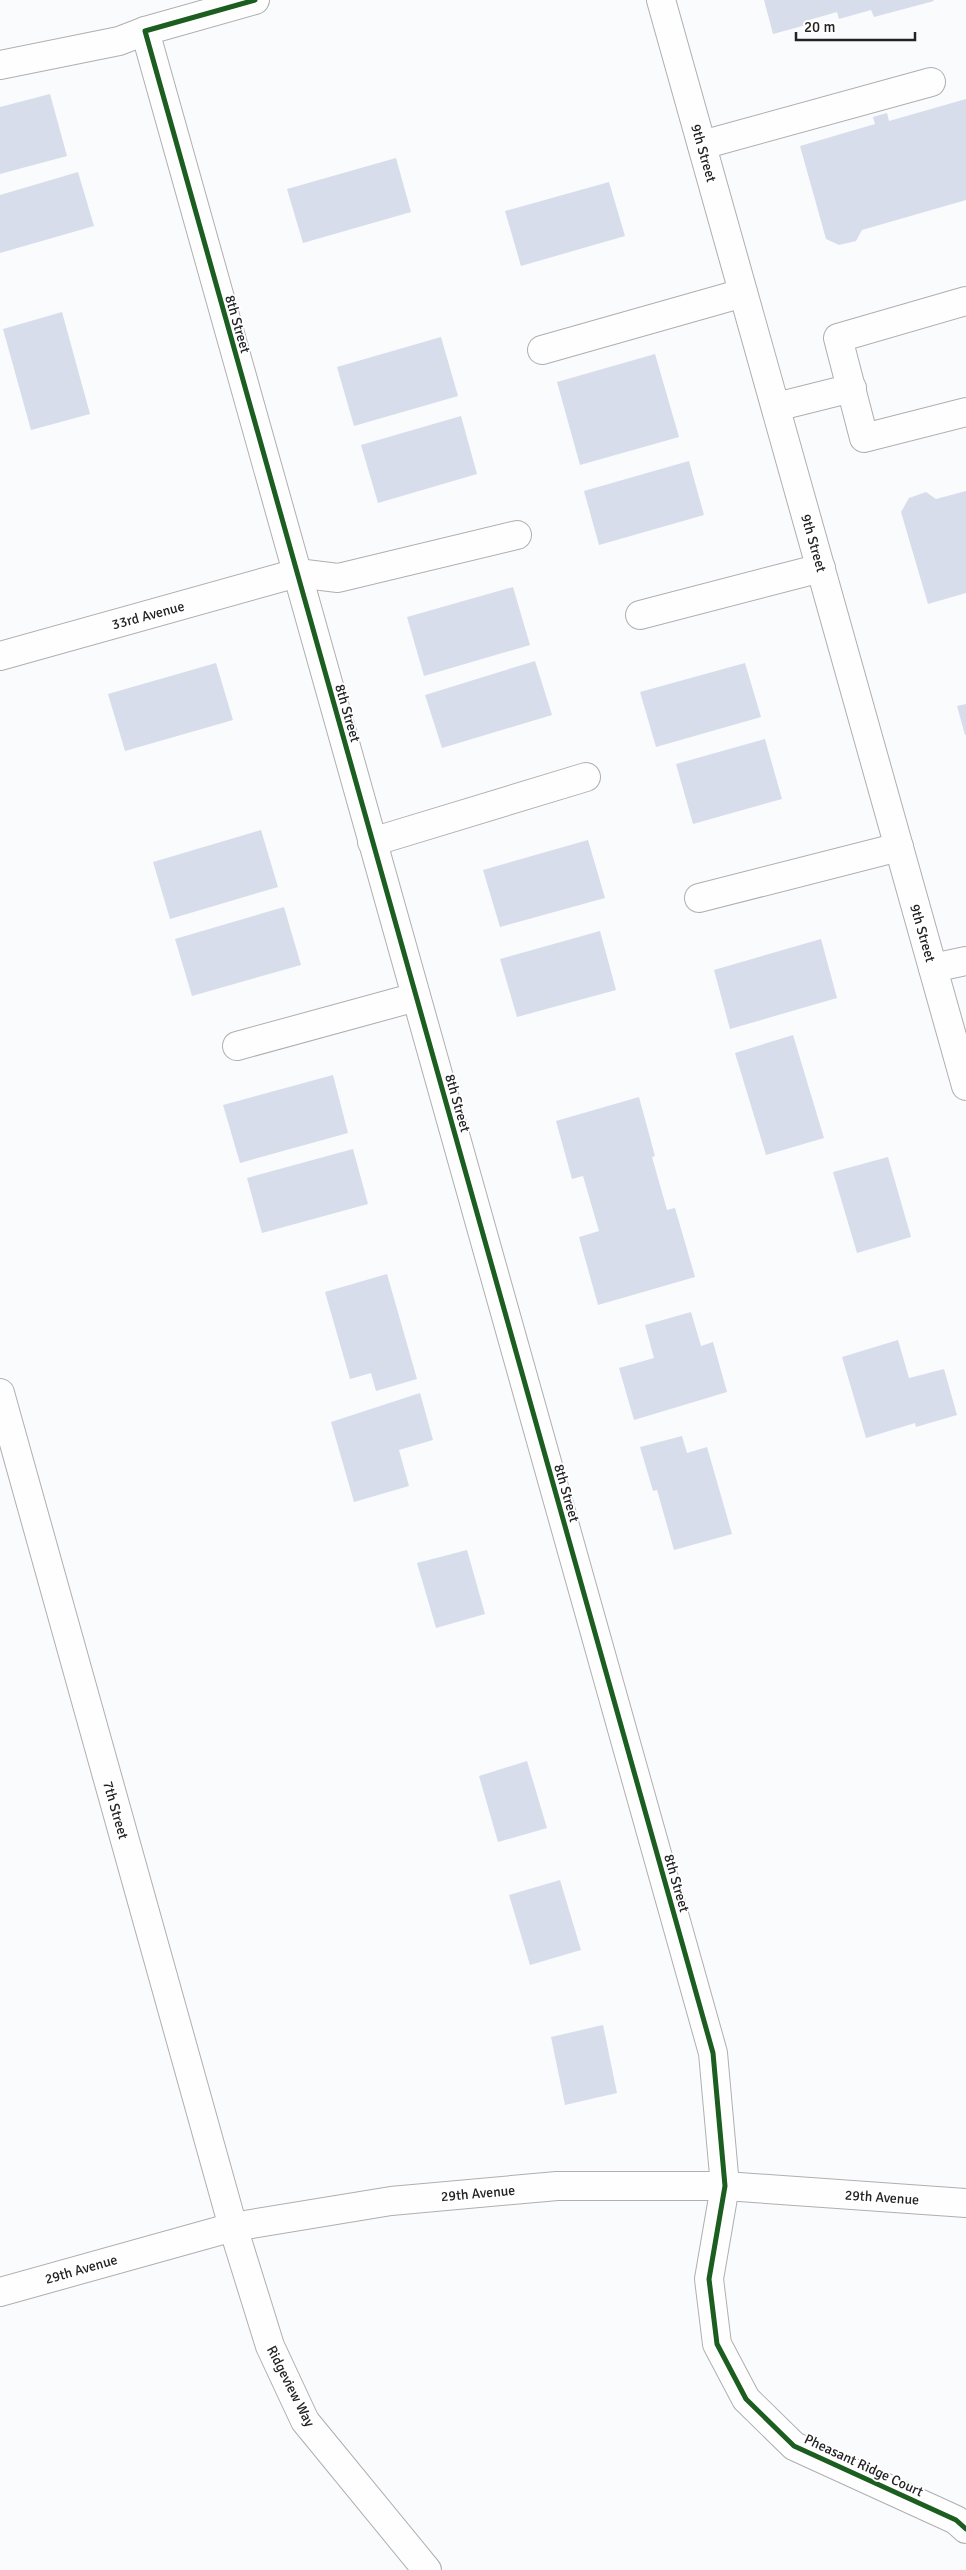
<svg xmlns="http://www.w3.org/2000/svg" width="966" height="2570" viewBox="0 0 966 2570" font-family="Signika,sans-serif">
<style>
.building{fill:#d7ddeb}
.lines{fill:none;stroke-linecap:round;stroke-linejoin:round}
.minor-casing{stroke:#afafb1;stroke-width:30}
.minor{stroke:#fefeff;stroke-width:28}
.cycleway-casing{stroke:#fff;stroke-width:8}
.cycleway{stroke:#1b5e20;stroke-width:5}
.labels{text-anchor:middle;stroke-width:4;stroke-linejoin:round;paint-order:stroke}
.street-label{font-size:14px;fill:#232325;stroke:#fff}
</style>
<rect width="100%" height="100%" fill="#fafbfd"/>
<g class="building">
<polygon points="764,0 933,0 934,1 874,17 871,10 839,19 837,12 809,20 810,24 773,34"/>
<polygon points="50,94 67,156 0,174 0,107"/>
<polygon points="966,99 966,200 862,230 856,241 839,245 826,239 800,146 875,124 873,117 887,113 889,121"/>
<polygon points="396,158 411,212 303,243 287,189"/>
<polygon points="78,172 94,226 0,253 0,195"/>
<polygon points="609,182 625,236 521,266 505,211"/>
<polygon points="62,312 90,414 31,430 3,329"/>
<polygon points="441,337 458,396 354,426 337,367"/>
<polygon points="655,354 679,437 580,465 557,382"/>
<polygon points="461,416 477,474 378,503 361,445"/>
<polygon points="689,461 704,515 599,545 584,491"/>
<polygon points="966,491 966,593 928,604 901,512 909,498 926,492 936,499"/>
<polygon points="513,587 530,645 424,676 407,617"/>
<polygon points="535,661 552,715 442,748 425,695"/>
<polygon points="216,663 233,720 125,751 108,694"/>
<polygon points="745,663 761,717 656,747 640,692"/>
<polygon points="966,704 966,735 965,735 957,706"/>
<polygon points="765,739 782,799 693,824 676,764"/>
<polygon points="261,830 278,887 170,919 153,862"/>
<polygon points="588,840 605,898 500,927 483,870"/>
<polygon points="284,907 301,965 192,996 175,939"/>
<polygon points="600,931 616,990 517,1017 500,959"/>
<polygon points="821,939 837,998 730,1029 714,970"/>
<polygon points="793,1035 824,1138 766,1155 735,1053"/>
<polygon points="333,1075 348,1133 240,1163 223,1105"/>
<polygon points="639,1097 655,1156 652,1157 667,1210 675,1208 695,1277 598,1305 579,1237 599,1231 583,1176 572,1179 556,1121"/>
<polygon points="353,1149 368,1204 262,1233 247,1178"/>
<polygon points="888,1157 911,1237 857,1253 833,1172"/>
<polygon points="387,1274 417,1379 376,1391 371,1373 350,1379 325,1292"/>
<polygon points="691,1312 701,1346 713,1342 727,1392 634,1420 619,1368 654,1358 645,1325"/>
<polygon points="898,1340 909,1378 944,1369 957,1415 916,1427 915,1423 866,1438 842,1357"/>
<polygon points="420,1393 433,1440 399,1450 409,1486 354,1502 331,1422"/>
<polygon points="682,1436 687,1453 707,1447 732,1534 674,1550 657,1490 653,1491 640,1447"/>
<polygon points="467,1550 485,1614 436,1628 417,1563"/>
<polygon points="527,1761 547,1828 498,1842 479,1776"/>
<polygon points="560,1880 581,1950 530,1965 509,1895"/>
<polygon points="603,2025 617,2093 565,2105 551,2037"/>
</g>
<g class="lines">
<defs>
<g id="minor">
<polyline points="661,0 966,1086"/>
<polyline points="145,31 713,2053 725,2186 709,2279 717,2344 746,2399 794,2446 956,2520 966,2529"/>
<polyline points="0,65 119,41 145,31 255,0"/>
<polyline points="702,145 931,82"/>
<polyline points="966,301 838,338 864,438 966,412"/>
<polyline points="542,350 743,293"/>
<polyline points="776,407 852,388"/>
<polyline points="640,615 821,568"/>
<polyline points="0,656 297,573 338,578 517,535"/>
<polyline points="372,842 586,777"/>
<polyline points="699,898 899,847"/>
<polyline points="933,968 966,961"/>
<polyline points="237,1046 416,997"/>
<polyline points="0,1393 233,2227 270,2346 305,2421 427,2570"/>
<polyline points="0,2292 233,2227 391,2201 557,2186 725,2186 966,2203"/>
</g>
</defs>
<use href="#minor" class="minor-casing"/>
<use href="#minor" class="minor"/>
<defs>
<polyline id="cycleway" points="255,0 145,31 713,2053 725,2186 709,2279 717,2344 746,2399 794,2446 956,2520 966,2529"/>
</defs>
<use href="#cycleway" class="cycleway-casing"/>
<use href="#cycleway" class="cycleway"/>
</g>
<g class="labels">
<g class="street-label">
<text transform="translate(704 153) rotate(74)" y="5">9th Street</text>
<text transform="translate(238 324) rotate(74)" y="5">8th Street</text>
<text transform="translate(814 543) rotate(74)" y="5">9th Street</text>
<text transform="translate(148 615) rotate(-15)" y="5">33rd Avenue</text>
<text transform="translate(348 713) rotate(74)" y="5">8th Street</text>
<text transform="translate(923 933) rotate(74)" y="5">9th Street</text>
<text transform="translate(458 1103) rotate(74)" y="5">8th Street</text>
<text transform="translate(567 1493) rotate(74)" y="5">8th Street</text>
<text transform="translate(116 1810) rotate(74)" y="5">7th Street</text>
<text transform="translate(677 1883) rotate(74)" y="5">8th Street</text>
<text transform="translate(478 2193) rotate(-5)" y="5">29th Avenue</text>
<text transform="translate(882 2197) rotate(4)" y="5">29th Avenue</text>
<text transform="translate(81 2269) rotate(-16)" y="5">29th Avenue</text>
<text transform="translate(291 2386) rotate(63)" y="5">Ridgeview Way</text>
<text transform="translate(864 2465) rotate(25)" y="5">Pheasant Ridge Court</text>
</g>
</g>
<path d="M796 32v8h119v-8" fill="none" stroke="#232325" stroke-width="2.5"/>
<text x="804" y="32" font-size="15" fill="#232325" stroke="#ffffff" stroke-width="4" paint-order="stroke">20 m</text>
</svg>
